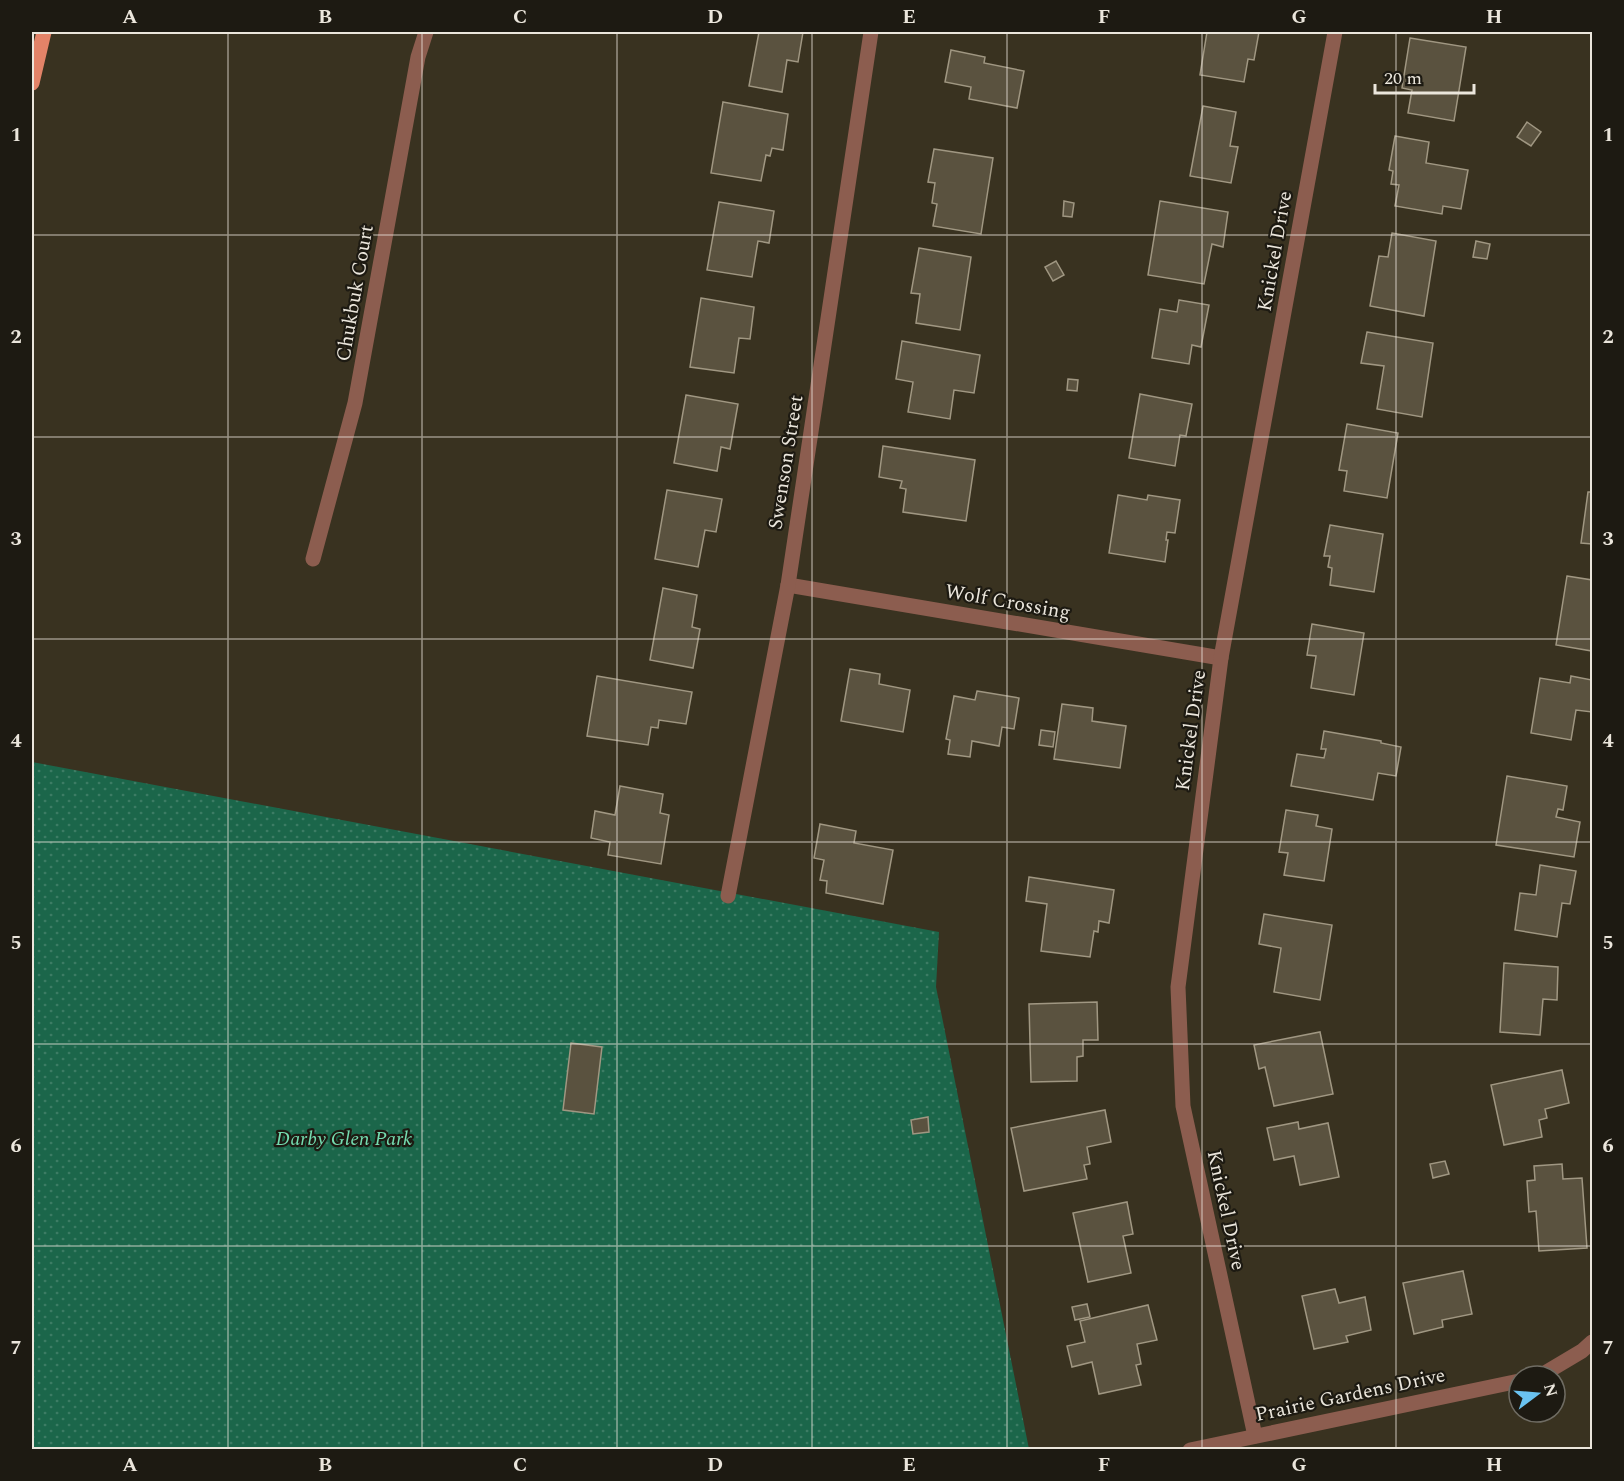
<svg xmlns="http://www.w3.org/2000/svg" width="1624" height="1481" viewBox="0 0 1624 1481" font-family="Spectral,serif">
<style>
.grass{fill:url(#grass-dots)}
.building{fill:#5a523f;stroke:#a09782;stroke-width:1.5}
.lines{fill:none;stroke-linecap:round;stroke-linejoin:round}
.minor{stroke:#8c5d4f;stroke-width:15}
.major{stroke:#e38368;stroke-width:15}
.grid{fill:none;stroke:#ebe6dc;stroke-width:1.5;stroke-opacity:0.55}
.labels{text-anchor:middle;stroke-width:4.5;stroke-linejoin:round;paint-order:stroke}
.street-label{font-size:20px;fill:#ebe6dc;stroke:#1d1a12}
.park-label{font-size:20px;font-style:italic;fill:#75ddb1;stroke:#1d1a12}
.neatline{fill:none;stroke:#ebe6dc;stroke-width:2}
.grid-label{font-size:20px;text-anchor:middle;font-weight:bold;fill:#ebe6dc}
</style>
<defs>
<pattern id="grass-dots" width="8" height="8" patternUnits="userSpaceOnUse" patternTransform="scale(1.5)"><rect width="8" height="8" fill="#1b664a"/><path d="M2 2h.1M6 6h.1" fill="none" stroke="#3c7c64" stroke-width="1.8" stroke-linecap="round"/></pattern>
</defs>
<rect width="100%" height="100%" fill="#393220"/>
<polygon class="grass" points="32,762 939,932 936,987 1029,1449 32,1449"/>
<g class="building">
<polygon points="759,32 803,32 798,62 787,60 782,92 749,86"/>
<polygon points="1207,32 1259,32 1254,60 1248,59 1244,82 1200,75"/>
<polygon points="1410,38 1466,47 1454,121 1408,113 1412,90 1402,88"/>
<polygon points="951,50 985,57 984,63 1024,71 1017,108 969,99 971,87 945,82"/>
<polygon points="723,102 788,114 783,150 772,148 770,156 766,155 761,181 711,173"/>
<polygon points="1203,106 1236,112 1230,146 1238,147 1231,183 1190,176"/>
<polygon points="1527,122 1541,132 1531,146 1517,137"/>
<polygon points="1395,136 1429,142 1426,163 1468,170 1461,209 1443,206 1442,214 1395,206 1399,185 1391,184 1393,171 1389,170"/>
<polygon points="934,149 993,158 981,234 933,226 937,204 932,203 935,183 928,182"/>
<polygon points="1064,201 1074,203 1072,217 1063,216"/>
<polygon points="1160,201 1228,212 1223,247 1212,244 1204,284 1148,275"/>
<polygon points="719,202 774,211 769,243 758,241 752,277 707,270"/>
<polygon points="1392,233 1436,241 1424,316 1370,306 1379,256 1388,257"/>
<polygon points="1476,241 1490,244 1487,259 1473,257"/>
<polygon points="919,248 971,257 960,330 916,323 920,294 911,293"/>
<polygon points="1056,261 1064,275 1053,281 1045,267"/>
<polygon points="701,298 754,307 750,339 739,338 734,373 690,367"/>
<polygon points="1179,300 1209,305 1201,347 1192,345 1189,364 1152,358 1160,309 1177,312"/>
<polygon points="1367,332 1433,343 1422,417 1377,409 1384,366 1361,363"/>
<polygon points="902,341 980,355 974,393 954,390 950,419 908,412 913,382 896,379"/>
<polygon points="1068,379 1078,380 1077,391 1067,390"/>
<polygon points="1140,394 1192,404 1186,436 1180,435 1175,466 1129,458"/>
<polygon points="686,395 738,404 730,449 721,447 717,471 674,463"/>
<polygon points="1347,424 1398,433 1387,498 1344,491 1347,471 1339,470"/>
<polygon points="883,446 975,460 966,521 903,512 906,489 900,488 902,481 879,477"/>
<polygon points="667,490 722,499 716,532 705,530 698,567 655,559"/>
<polygon points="1588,492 1592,492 1592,544 1581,543"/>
<polygon points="1118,495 1147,500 1148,495 1180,500 1175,533 1167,532 1166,540 1168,540 1165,562 1109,553"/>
<polygon points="1330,525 1383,534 1374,592 1330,585 1332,568 1328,567 1330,556 1324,556"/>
<polygon points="1567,576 1592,580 1592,651 1556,645"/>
<polygon points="663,588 697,595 692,627 700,629 693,668 650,660"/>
<polygon points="1312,624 1364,633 1354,695 1311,688 1316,656 1307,655"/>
<polygon points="850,669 880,674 879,684 910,690 903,732 841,721"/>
<polygon points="597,676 692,692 686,724 659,720 658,728 651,727 648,745 587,736"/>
<polygon points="1571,676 1592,680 1592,712 1576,710 1571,740 1531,733 1540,678 1570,683"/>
<polygon points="977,691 1019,698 1014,729 1002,727 999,746 972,741 970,757 948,754 950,740 946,739 954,696 975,700"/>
<polygon points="1062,704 1093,708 1092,721 1126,726 1120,768 1054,759"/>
<polygon points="1041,730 1055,732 1053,747 1039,745"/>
<polygon points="1324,731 1381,741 1381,743 1401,747 1396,776 1378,773 1373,800 1291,786 1297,754 1324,758 1326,749 1321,749"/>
<polygon points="1507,776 1567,786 1563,810 1558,809 1556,817 1580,822 1574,857 1496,845"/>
<polygon points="620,786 663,794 660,813 669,815 661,864 608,855 610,842 591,838 595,811 615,815"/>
<polygon points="1286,810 1318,815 1316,826 1332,829 1324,881 1284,875 1288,853 1279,852"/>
<polygon points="820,824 856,831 854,843 893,850 883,904 826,893 827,881 820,880 824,860 814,858"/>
<polygon points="1540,865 1576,871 1570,904 1562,903 1557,937 1515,930 1520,893 1536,895"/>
<polygon points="1029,877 1114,890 1109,923 1099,921 1098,932 1094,931 1090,957 1041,951 1047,904 1026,901"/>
<polygon points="1264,914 1332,925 1320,1000 1274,992 1281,948 1259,944"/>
<polygon points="1504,963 1558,967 1557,1000 1543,999 1540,1035 1500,1032"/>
<polygon points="1097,1002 1098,1040 1083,1040 1083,1056 1077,1057 1077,1081 1031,1082 1029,1004"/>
<polygon points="1320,1032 1333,1094 1274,1106 1265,1067 1259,1069 1254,1045"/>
<polygon points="571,1043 602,1047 594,1114 563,1110"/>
<polygon points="1562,1070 1569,1103 1545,1109 1547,1118 1539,1120 1542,1137 1504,1145 1491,1085"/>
<polygon points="1105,1110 1111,1142 1087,1147 1090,1164 1084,1165 1087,1179 1024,1191 1011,1128"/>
<polygon points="928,1117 929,1132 913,1134 911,1120"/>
<polygon points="1298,1122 1299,1129 1328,1123 1339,1177 1300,1185 1294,1156 1274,1160 1267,1128"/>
<polygon points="1445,1161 1449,1174 1433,1178 1430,1164"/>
<polygon points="1562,1164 1563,1179 1582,1178 1587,1248 1539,1251 1536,1211 1529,1212 1527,1181 1535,1180 1534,1166"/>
<polygon points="1127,1202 1133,1234 1123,1236 1131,1273 1088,1282 1073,1213"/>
<polygon points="1463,1271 1472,1314 1442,1320 1443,1327 1414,1334 1403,1283"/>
<polygon points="1335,1289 1339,1303 1365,1297 1371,1330 1346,1336 1348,1342 1314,1349 1302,1296"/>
<polygon points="1087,1304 1090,1317 1075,1320 1072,1307"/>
<polygon points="1148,1305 1157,1340 1137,1344 1141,1364 1136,1365 1141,1385 1099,1394 1092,1362 1072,1367 1067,1346 1085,1342 1080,1321"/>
</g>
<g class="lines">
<g class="minor">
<polyline points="313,559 355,403 418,57 426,32"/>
<polyline points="788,585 1221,658"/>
<polyline points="728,896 788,585 871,32"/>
<polyline points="1540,1376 1582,1351 1592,1342"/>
<polyline points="1255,1436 1183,1106 1178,987 1221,658 1335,32"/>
<polyline points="1190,1450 1519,1381"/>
</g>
<polyline class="major" points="32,83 44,32"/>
</g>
<path class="grid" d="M228 32V1450M422 32V1450M617 32V1450M812 32V1450M1007 32V1450M1202 32V1450M1396 32V1450M32 235H1592M32 437H1592M32 639H1592M32 842H1592M32 1044H1592M32 1246H1592"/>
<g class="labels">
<g class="street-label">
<text transform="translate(1274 251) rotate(-80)" y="7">Knickel Drive</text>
<text transform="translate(354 293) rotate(-80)" y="7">Chukbuk Court</text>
<text transform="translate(785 462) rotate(-81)" y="7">Swenson Street</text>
<text transform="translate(1008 601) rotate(10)" y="7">Wolf Crossing</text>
<text transform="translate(1190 730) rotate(-82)" y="7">Knickel Drive</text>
<text transform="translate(1227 1210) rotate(78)" y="7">Knickel Drive</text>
<text transform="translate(1350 1394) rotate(-12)" y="7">Prairie Gardens Drive</text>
</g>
<g class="park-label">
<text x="344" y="1145">Darby Glen Park</text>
</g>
</g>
<rect width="1624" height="1481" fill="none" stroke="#1d1a12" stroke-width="66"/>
<g transform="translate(1537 1394) rotate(74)"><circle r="28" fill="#1d1a12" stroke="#6f6c63" stroke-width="1.5"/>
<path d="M0-4.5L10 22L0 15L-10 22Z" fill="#6ac3f1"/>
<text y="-9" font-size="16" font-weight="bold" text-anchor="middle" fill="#ebe6dc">N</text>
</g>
<path d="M1375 84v9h99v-9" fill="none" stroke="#ebe6dc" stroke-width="3"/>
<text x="1384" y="84" font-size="18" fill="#ebe6dc" stroke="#1d1a12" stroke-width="4.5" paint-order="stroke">20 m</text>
<rect x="33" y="33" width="1558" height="1415" class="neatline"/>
<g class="grid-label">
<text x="130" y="23">A</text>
<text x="325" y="23">B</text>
<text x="520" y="23">C</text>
<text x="715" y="23">D</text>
<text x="909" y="23">E</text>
<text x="1104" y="23">F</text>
<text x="1299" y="23">G</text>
<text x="1494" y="23">H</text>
<text x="16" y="141">1</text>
<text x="1608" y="141">1</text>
<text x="16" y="343">2</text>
<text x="1608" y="343">2</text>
<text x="16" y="545">3</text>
<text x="1608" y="545">3</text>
<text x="16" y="747">4</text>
<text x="1608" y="747">4</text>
<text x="16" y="949">5</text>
<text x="1608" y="949">5</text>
<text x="16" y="1152">6</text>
<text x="1608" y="1152">6</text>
<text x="16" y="1354">7</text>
<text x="1608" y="1354">7</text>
<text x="130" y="1471">A</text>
<text x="325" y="1471">B</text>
<text x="520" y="1471">C</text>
<text x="715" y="1471">D</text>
<text x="909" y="1471">E</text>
<text x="1104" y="1471">F</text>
<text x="1299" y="1471">G</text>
<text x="1494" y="1471">H</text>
</g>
</svg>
